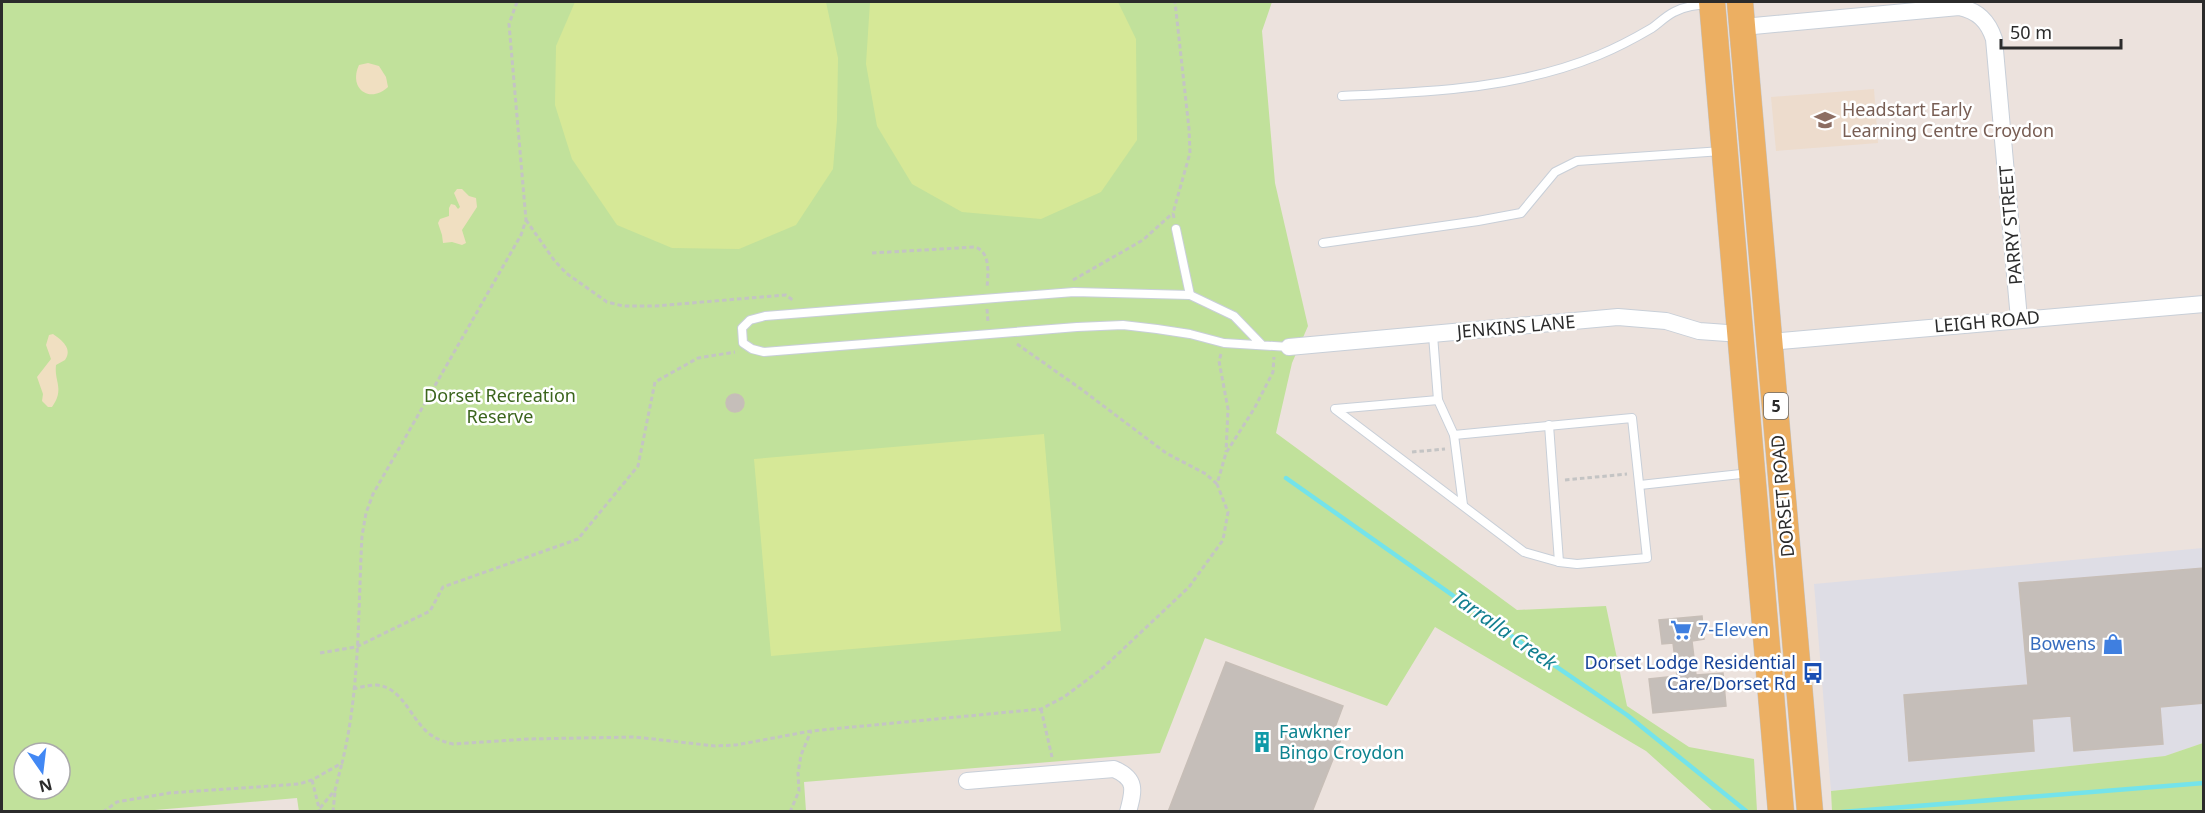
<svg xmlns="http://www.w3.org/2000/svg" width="2205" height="813" viewBox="0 0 2205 813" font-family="'Noto Sans',sans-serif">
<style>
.industrial{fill:#dedde5}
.education{fill:#eddccd}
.green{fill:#c1e19b;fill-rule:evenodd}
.sand{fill:#f0dfc1}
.pitch{fill:#d6e897}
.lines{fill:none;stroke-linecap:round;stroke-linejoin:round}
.stream{stroke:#74e3ea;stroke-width:4.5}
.building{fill:#c5beb9;stroke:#c7beb7;stroke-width:1.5}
.lane-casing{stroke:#c8cfd8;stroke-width:10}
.street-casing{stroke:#c8cfd8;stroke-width:18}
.primary-casing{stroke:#c4c4c4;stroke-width:27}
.path{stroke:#c4c4c4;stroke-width:3;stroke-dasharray:4.5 3;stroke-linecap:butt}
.lane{stroke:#fff;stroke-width:8}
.street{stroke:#fff;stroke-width:16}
.primary{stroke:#ecaf62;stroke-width:26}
.labels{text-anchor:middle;stroke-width:5;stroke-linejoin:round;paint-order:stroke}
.shield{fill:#fff;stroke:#6b6b6b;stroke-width:1.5}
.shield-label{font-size:16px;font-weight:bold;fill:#2b2b2b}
.education-label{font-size:18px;fill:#785e54;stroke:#fff;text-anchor:start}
.street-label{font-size:18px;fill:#2b2b2b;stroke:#fff}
.park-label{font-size:18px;fill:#3b651d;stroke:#fff}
.shop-label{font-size:18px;fill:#366cbe;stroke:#fff;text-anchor:start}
.transit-label{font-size:18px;fill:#164399;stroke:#fff;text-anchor:end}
.culture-label{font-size:18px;fill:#0d838f;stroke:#fff;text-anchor:start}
.water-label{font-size:20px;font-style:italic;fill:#127f90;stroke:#fff}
</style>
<rect width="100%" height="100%" fill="#ece2dd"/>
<polygon class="industrial" points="2203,548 2203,743 2165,756 1831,791 1814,584"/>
<polygon class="education" points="1874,89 1878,143 1776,151 1771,97"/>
<g class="green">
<path d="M2 2H1272L1262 31 1275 183 1308 326 1292 363 1276 433 1517 610 1606 606 1627 706 1689 747 1754 759 1757 811H1713L1646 751 1435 627 1387 706 1205 638 1160 753 804 782 806 811 299 812 297 798 143 811H2ZM24 753H60V789H24Z"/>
<polygon points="2203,743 2203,811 1832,811 1831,791 2165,756"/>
</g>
<g class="sand">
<path d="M368 63 379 66 386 77 388 87C370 104 348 89 359 65Z"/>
<polygon points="457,189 462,189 469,196 476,198 477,207 462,230 466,243 462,245 452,242 443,243 442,235 438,223 440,219 449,216 449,208 451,204 455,205 458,209 460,207 454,193"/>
<path d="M53 334C62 340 73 349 65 360L56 365C54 382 65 389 52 407H48L42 401 43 394 37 377 51 359 46 345 49 335Z"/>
</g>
<g class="pitch">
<polygon points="575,2 826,2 838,58 837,120 833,169 796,225 739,249 672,248 617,225 572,159 555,105 556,46"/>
<polygon points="870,2 1118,2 1136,39 1137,140 1101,192 1041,219 962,212 912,184 877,126 866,64"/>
<polygon points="1044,434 1061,631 771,656 754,459"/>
</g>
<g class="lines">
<g class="stream">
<polyline points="1286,478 1475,611 1627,715 1746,811"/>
<polyline points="1842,812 2204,783"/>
</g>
</g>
<g class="building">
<circle cx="735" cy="403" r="9"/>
<polygon points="2204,568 2204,703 2160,707 2163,744 2074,751 2071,716 2032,719 2034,751 1909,761 1904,695 2028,685 2019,583"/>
<polygon points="1702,616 1704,639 1692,641 1696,675 1723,673 1726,706 1653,713 1649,679 1677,676 1673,643 1662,644 1659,620"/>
<polygon points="1226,662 1343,706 1334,730 1343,734 1312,812 1168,812"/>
</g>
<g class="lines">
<defs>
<g id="lane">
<path d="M1342 96C1429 92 1517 89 1599 55 1616 48 1635 38 1652 28 1659 23 1666 16 1674 12 1685 6 1697 5 1709 4"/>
<polyline points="1176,229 1190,295"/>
<polyline points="1323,243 1478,221 1521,213 1555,172 1577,161 1722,151"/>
<polyline points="1433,335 1438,400 1454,435 1463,505"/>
<polyline points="1262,345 1234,316 1190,295 1074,292 765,316 750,320 742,328 743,343 752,349 764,352 1077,327 1123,325 1157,329 1190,334 1224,343 1289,347"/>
<polyline points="1438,400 1335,409 1524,552 1559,562 1577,564 1647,558 1632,418 1454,435"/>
<polyline points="1549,425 1559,562"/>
<polyline points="1640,485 1750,473"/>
</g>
<g id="street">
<path d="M1743 27 1959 7C1978 11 1988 21 1994 39L2019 319"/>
<polyline points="1770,342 2204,304"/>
<polyline points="1289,347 1618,317 1666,321 1699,331 1741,334"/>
<path d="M967 781 1114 769C1137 779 1134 790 1128 812"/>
</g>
<g id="primary">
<polyline points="1712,2 1781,812"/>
<polyline points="1740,2 1810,812"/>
</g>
</defs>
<use href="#lane" class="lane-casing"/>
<use href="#street" class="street-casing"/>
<use href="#primary" class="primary-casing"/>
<g class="path">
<polyline points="1174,218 1173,213 1190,153 1189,129 1175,2"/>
<polyline points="526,220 554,260 566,273 607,302 623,306 655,306 786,295 794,301"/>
<path d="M872 253 975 247C991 252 988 274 987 288"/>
<polyline points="1073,280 1143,240 1173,213"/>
<polyline points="987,309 988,323"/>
<polyline points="1017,344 1081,389 1166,453 1206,474 1217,484"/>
<polyline points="1221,354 1219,361 1228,409 1226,452"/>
<polyline points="1412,452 1445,449"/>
<polyline points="1565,480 1627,474"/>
<polyline points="320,653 356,647 430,611 443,587 578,539 638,466 655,382 698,358 735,352"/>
<path d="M353 689C361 687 369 685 377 685 404 688 411 721 431 735 438 740 445 742 453 744L528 739 635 737 715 746 736 745 811 731 1041 709 1064 697 1103 668 1189 587 1223 540 1228 512 1217 484 1226 453 1254 409 1273 372 1274 357"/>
<polyline points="1041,709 1052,757"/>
<polyline points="312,780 320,812"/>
<polyline points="320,808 335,790 342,763"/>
<path d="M103 812 117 802 169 793 299 784 312 780 342 763C360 691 358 610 362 536L366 513 373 494 521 235 526 220 509 24 517 2"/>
<polyline points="333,812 335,792"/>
<polyline points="790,812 799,791 798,773 801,755 811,731"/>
</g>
<use href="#lane" class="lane"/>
<use href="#street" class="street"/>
<use href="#primary" class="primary"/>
</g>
<defs>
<symbol id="school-bare" viewBox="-9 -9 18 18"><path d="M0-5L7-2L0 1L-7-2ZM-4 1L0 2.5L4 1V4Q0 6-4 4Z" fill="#8d6e63" stroke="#fff" stroke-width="2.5" paint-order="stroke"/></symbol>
<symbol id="supermarket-bare" viewBox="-9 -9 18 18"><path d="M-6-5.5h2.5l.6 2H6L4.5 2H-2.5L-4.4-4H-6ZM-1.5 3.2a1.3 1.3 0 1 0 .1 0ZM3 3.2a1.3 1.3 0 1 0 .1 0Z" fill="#3f7fe0" stroke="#fff" stroke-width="2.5" paint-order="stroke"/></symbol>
<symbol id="shop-bare" viewBox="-9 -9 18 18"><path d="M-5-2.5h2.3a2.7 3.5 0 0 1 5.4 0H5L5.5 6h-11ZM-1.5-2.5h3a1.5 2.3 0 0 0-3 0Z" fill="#3f7fe0" stroke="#fff" stroke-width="2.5" paint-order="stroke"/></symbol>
<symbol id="bus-bare" viewBox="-9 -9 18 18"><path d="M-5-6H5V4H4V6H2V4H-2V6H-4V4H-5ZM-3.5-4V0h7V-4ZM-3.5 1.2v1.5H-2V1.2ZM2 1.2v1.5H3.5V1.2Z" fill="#1a4fb4" stroke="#fff" stroke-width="2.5" paint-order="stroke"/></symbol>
<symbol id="building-bare" viewBox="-9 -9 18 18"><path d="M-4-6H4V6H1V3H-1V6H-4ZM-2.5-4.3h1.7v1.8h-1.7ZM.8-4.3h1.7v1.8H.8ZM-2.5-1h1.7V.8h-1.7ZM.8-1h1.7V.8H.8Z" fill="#0f9aa8" stroke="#fff" stroke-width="2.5" paint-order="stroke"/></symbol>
</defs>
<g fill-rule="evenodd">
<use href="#school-bare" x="1810" y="105" width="30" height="30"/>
<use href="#supermarket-bare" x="1666" y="615" width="30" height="30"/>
<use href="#shop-bare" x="2098" y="629" width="30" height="30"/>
<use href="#bus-bare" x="1798" y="658" width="30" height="30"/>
<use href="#building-bare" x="1247" y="727" width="30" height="30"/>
</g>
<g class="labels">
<rect class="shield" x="1764" y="393" width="24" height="26" rx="4.5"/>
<g class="shield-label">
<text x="1776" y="412">5</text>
</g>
<g class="education-label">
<text x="1842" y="116">Headstart Early<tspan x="1842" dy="21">Learning Centre Croydon</tspan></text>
</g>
<g class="street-label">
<text transform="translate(2011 225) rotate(-95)" y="6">PARRY STREET</text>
<text transform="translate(1987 322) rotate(-5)" y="6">LEIGH ROAD</text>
<text transform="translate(1516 327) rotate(-5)" y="6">JENKINS LANE</text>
<text transform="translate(1783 496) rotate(-95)" y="6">DORSET ROAD</text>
</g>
<g class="park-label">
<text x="500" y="402">Dorset Recreation<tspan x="500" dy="21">Reserve</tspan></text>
</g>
<g class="shop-label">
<text x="1698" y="636">7-Eleven</text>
<text x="2096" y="650" text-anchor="end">Bowens</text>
</g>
<g class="transit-label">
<text x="1796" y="669">Dorset Lodge Residential<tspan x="1796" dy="21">Care/Dorset Rd</tspan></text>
</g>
<g class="culture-label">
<text x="1279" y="738">Fawkner<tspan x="1279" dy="21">Bingo Croydon</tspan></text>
</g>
<g class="water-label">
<text transform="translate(1504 630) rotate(35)" y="7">Tarralla Creek</text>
</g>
</g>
<rect width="2205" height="813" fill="none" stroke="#2b2b2b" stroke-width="6"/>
<g transform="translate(42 771) rotate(166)"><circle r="28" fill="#ffffff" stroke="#aaaaaa" stroke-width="1.5"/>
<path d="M0-4.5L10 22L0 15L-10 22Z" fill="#4288f4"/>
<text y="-9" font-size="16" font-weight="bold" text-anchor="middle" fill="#2b2b2b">N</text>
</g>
<path d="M2001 39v9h120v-9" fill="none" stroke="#2b2b2b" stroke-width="3"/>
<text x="2010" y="39" font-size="18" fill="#2b2b2b" stroke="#ffffff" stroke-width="4.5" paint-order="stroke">50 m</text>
</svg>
